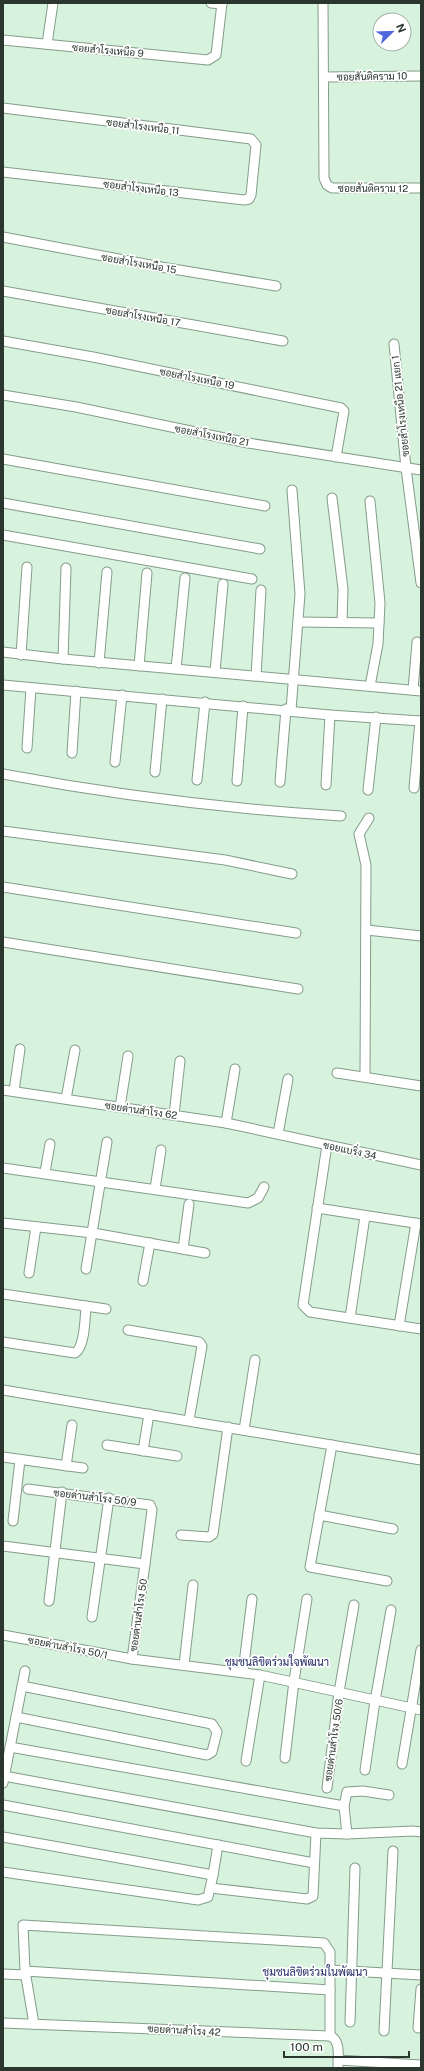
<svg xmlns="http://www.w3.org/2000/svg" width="424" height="2071" viewBox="0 0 424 2071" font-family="'Public Sans',Sarabun,sans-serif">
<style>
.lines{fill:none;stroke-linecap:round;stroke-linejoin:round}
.minor-casing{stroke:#849d89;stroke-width:11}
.minor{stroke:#fff;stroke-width:9}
.labels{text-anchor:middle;stroke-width:3.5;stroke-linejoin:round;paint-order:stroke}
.street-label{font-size:10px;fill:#2b362e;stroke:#fff}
.neighbourhood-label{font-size:11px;fill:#202a63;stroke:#fff}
</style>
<rect width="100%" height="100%" fill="#d7f2dd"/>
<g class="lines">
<defs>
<g id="minor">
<polyline points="211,3 222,4"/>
<polyline points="323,3 324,178 327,185 332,188 421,188"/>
<polyline points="3,40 208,60 216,55 222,3"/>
<polyline points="47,44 53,3"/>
<polyline points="324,77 421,76"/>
<polyline points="3,108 251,139 256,145 251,195 249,199 244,200 3,172"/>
<polyline points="3,237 161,267 276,286"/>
<polyline points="3,291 283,341"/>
<polyline points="3,341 93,357 341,408 344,411 336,457"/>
<polyline points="394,344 406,468 421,583"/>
<polyline points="3,395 76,407 248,443 421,470"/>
<polyline points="3,459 265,506"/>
<polyline points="332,498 343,589 342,622"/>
<polyline points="3,503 260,549"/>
<polyline points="3,535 252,579"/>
<polyline points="298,622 379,623"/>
<polyline points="3,652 63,659 66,568"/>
<polyline points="21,655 27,567"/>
<polyline points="63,659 421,691"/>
<polyline points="99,663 107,572"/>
<polyline points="139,666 147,573"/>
<polyline points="176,669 185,578"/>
<polyline points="215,672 223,584"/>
<polyline points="256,676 261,590"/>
<polyline points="3,685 330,715 421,721"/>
<polyline points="370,686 378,644 380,603 370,501"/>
<polyline points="413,690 417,642"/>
<polyline points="291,710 300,594 292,490"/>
<polyline points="27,748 31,688"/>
<polyline points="72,753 76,691"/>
<polyline points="115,762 122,695"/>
<polyline points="155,772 162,699"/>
<path d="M3 774C115 795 228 809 341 816"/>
<polyline points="197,780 205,702"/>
<polyline points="237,781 243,706"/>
<polyline points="280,782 286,709"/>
<polyline points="326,785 330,715"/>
<polyline points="414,788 420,721"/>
<polyline points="368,790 376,717"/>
<polyline points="3,831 225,860 292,874"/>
<polyline points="3,887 296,933"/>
<polyline points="367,930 421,936"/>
<polyline points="3,942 298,989"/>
<polyline points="337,1073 421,1086"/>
<polyline points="365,1076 366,865 359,834 369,818"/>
<polyline points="3,1090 226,1123 421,1165"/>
<polyline points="14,1091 20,1049"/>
<polyline points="66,1099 75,1050"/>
<polyline points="120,1107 128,1056"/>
<polyline points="174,1115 180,1061"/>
<polyline points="226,1123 235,1069"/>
<polyline points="278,1134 288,1079"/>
<polyline points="327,1145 303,1305 310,1312 421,1329"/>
<polyline points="3,1168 248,1203 258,1198 264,1187"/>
<polyline points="45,1172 50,1144"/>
<polyline points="155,1189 161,1150"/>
<polyline points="317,1208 421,1224"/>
<polyline points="3,1223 93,1233 205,1253"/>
<polyline points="183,1249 189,1204"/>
<polyline points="86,1269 107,1142"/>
<polyline points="29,1273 36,1227"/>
<polyline points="143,1281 150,1243"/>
<polyline points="3,1294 106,1309"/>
<polyline points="350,1318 365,1216"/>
<polyline points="399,1326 416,1223"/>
<polyline points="128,1330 199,1342 202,1346 189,1420"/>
<path d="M3 1342 75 1353C85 1347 85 1318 86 1306"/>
<polyline points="3,1390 421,1460"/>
<polyline points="244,1430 255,1360"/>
<polyline points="107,1445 177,1456"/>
<polyline points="332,1445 310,1567 387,1581"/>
<polyline points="143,1451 149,1414"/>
<polyline points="3,1457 83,1468"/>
<polyline points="66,1466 72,1425"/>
<polyline points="28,1489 150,1505 152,1510 145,1564"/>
<polyline points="319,1515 393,1529"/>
<polyline points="13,1521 20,1460"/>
<polyline points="181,1535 209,1537 213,1534 228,1427"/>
<polyline points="3,1546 145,1564 132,1659 260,1675 421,1710"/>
<polyline points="49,1601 62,1492"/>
<polyline points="92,1617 109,1498"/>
<polyline points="3,1635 132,1659"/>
<polyline points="184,1665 193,1585"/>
<polyline points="243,1672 252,1599"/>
<polyline points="16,1717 207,1755 212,1752 217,1732 212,1724 22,1686"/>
<polyline points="10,1747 344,1806"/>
<polyline points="285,1758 294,1681 307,1599"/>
<polyline points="246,1761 260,1675"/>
<polyline points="402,1764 421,1650"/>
<polyline points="365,1770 375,1701 391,1610"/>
<polyline points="4,1776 316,1833 347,1834 344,1806 347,1792 363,1791 389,1795"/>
<polyline points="3,1783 25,1671"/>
<polyline points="327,1788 339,1692 354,1605"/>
<polyline points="3,1805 314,1863"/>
<polyline points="347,1834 413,1831 421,1832"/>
<polyline points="3,1837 213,1875 208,1897 198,1900 3,1872"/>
<polyline points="213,1875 218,1845"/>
<polyline points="211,1888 307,1899 313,1896 316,1833"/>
<polyline points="331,1970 421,1975"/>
<polyline points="25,1971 330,1990"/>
<polyline points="3,1974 26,1975"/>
<polyline points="350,2022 355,1868"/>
<path d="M3 2023 330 2036C341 2040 338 2058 338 2068"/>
<polyline points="34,2024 25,1971 23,1925 324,1943 330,1952 330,2036"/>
<polyline points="418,2028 421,1989"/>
<polyline points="384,2031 393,1851"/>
<polyline points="338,2060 421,2065"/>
</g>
</defs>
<use href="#minor" class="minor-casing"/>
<use href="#minor" class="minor"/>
</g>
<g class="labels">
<g class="street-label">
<text transform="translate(108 50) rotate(5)" y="4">ซอยสำโรงเหนือ 9</text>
<text transform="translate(372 76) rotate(-1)" y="4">ซอยสันติคราม 10</text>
<text transform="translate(143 126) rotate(7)" y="4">ซอยสำโรงเหนือ 11</text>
<text transform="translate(141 188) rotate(7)" y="4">ซอยสำโรงเหนือ 13</text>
<text x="373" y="192">ซอยสันติคราม 12</text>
<text transform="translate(139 263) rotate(10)" y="4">ซอยสำโรงเหนือ 15</text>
<text transform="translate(143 316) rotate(10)" y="4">ซอยสำโรงเหนือ 17</text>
<text transform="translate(197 378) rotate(11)" y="4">ซอยสำโรงเหนือ 19</text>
<text transform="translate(400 406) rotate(-96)" y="4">ซอยสำโรงเหนือ 21 แยก 1</text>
<text transform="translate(212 435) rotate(11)" y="4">ซอยสำโรงเหนือ 21</text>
<text transform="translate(141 1110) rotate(8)" y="4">ซอยด่านสำโรง 62</text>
<text transform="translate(350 1150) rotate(12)" y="4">ซอยแบริ่ง 34</text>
<text transform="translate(95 1497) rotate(7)" y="4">ซอยด่านสำโรง 50/9</text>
<text transform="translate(138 1615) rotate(-82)" y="4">ซอยด่านสำโรง 50</text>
<text transform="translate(68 1647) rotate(11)" y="4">ซอยด่านสำโรง 50/1</text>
<text transform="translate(333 1740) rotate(-82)" y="4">ซอยด่านสำโรง 50/6</text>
<text transform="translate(184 2030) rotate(3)" y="4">ซอยด่านสำโรง 42</text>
</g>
<g class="neighbourhood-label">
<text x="277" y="1666">ชุมชนลิขิตร่วมใจพัฒนา</text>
<text x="315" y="1976">ชุมชนลิขิตร่วมในพัฒนา</text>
</g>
</g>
<rect width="424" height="2071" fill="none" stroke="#2b362e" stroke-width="8"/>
<g transform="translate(392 32) rotate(67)"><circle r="19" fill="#ffffff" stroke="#aaafab"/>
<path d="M0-3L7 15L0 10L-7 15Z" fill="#5066db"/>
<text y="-6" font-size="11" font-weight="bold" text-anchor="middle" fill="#2b362e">N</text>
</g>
<path d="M284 2051v6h125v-6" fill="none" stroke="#2b362e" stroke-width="2"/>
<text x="290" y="2051" font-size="12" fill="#2b362e" stroke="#ffffff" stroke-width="3" paint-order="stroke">100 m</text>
</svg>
